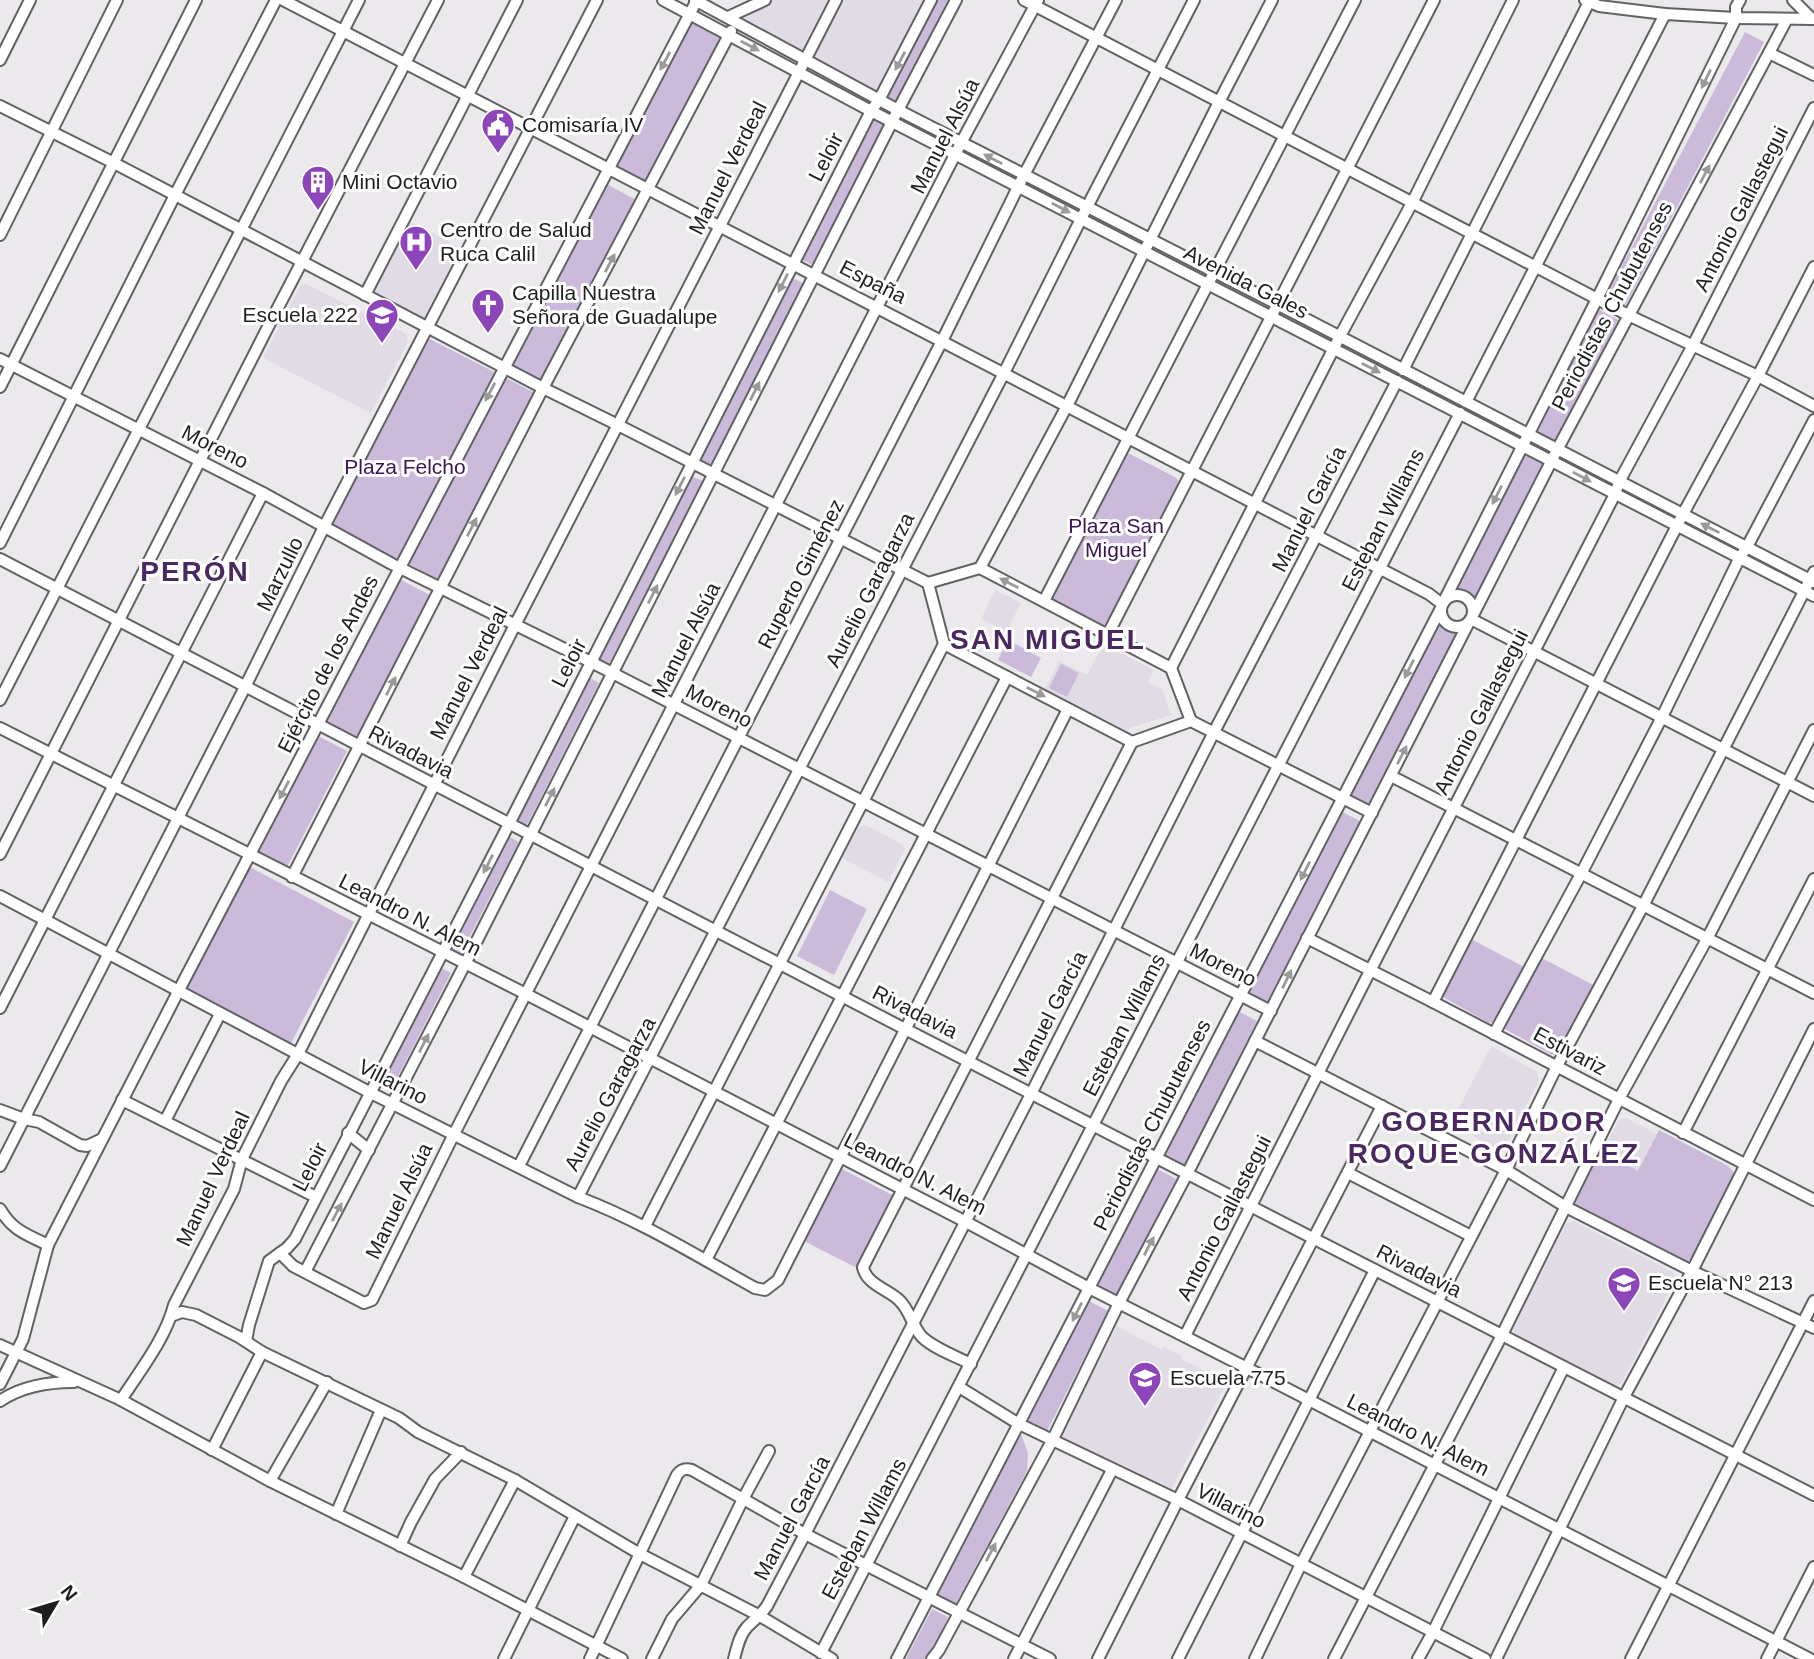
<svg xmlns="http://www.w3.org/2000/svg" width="1814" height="1659" viewBox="0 0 1814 1659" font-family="Helvetica,sans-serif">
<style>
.built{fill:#e1dbe5}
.green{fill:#ccbada}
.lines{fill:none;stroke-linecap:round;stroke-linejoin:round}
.minor-casing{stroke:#626164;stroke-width:14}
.minor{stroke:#fff;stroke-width:10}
.oneway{fill:#9b9a9b}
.labels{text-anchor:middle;stroke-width:6;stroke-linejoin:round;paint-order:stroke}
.poi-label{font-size:21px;fill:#201f20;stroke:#fff;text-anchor:start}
.street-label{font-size:21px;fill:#201f20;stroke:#fff}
.park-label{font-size:21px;fill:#3b1552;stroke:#fff}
.district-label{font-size:28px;font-weight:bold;letter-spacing:2px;fill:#4a2860;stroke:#fff}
</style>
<rect width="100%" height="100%" fill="#ebe9ec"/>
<g class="built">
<polygon points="761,0 832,0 805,52 730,14"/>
<polygon points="841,0 925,0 877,95 811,60"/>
<polygon points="408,221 463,249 425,323 370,295"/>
<polygon points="306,284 406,334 408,342 371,413 263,358 300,286"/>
<polygon points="995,590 1021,603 1006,632 981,619"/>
<polygon points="1103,644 1154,670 1148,682 1162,689 1171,715 1130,728 1128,731 1045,689 1059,661 1087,675"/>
<polygon points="866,825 902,844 905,849 888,882 842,858 858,828"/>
<polygon points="1491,1046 1537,1072 1539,1080 1501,1155 1452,1121"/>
<polygon points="1625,1118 1657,1134 1638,1171 1602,1152 1619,1120"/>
<polygon points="1573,1221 1673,1272 1676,1279 1621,1384 1614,1387 1515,1336 1513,1330 1566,1224"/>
<polygon points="1117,1326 1162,1350 1164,1347 1182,1356 1181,1359 1227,1382 1172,1488 1166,1490 1065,1439 1062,1434"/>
</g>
<g class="green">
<polygon points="935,0 951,0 897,105 884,99"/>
<polygon points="690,22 721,39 646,182 615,166"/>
<polygon points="1745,32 1764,42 1624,308 1605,298"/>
<polygon points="872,118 885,125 813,265 800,259"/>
<polygon points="605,183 636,200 542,382 511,365"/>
<polygon points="791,277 804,284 710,468 697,461"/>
<polygon points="1599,309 1618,320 1555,443 1535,433"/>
<polygon points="428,338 496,373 399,561 331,526"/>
<polygon points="504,377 535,393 438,579 407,563"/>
<polygon points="1525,453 1544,463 1474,600 1466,593 1454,590"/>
<polygon points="1126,454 1130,454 1175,477 1178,480 1178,485 1107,622 1104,625 1099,625 1057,603 1053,598 1053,592"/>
<polygon points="689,475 703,481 608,666 595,660"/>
<polygon points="399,579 430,595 356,738 325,722"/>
<polygon points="1438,621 1447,629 1458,631 1369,807 1349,797"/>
<polygon points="1008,640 1041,658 1031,677 998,660"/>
<polygon points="1061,664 1079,673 1067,697 1049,688"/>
<polygon points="586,676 599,683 525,829 512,822"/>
<polygon points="316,735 347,751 285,871 254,855"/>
<polygon points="1340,811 1360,821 1267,1003 1248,993"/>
<polygon points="506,835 519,842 459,957 446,950"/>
<polygon points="248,866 354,922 289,1047 183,991"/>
<polygon points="830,890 867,909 834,975 797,956"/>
<polygon points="1471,939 1524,967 1493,1022 1489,1023 1443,997 1442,993"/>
<polygon points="1540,957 1595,986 1557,1054 1552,1055 1505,1029 1505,1024"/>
<polygon points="438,966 451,973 390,1092 377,1085"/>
<polygon points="1238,1011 1257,1021 1184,1167 1164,1157"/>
<polygon points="1659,1130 1728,1166 1733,1171 1733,1178 1692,1257 1688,1261 1683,1261 1578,1207 1575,1203 1600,1151 1638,1171"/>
<polygon points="840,1168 894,1196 857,1268 802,1240"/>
<polygon points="1157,1169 1176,1179 1114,1301 1095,1291"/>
<polygon points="1089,1301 1108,1311 1046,1433 1027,1423"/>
<polygon points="1021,1434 1028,1453 1027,1471 955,1605 937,1596"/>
<polygon points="932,1609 948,1617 940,1636 924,1659 906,1659"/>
</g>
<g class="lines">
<defs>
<g id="minor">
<path d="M283 0C667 195 1048 395 1429 594L1442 604"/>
<polyline points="663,0 871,111 1814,596"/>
<polyline points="695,0 898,110 1277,304 1814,582"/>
<polyline points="1024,0 1630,316 1758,376 1814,406"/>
<polyline points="1585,0 1599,6 1665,14 1736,18 1814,19"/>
<polyline points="1793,0 1812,19"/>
<polyline points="728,17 765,0"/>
<polyline points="1769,53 1814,75"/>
<polyline points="0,60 30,0"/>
<polyline points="0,106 114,163 543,388 618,425 928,583"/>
<polyline points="0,235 117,0"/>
<polyline points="365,295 517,0"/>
<polyline points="0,359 263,493 392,564 591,662 1271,1011"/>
<polyline points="1403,370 1589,2"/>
<polyline points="0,387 196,0"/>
<polyline points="1466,402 1665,14"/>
<polyline points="0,543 175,195 276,0"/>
<polyline points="0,559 905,1029 1814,1495"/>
<polyline points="980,568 1068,404 1219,102 1272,0"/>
<polyline points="928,583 944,644 1132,742 1191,721"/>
<polyline points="928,583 980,568 1171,668 1191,721"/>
<circle cx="1457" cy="611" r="16"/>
<polyline points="1044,601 1355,0"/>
<polyline points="1443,603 1597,299 1736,18 1736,7 1740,0"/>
<polyline points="1474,613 1557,450 1787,19"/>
<polyline points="1471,619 1814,796"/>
<path d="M1108 634C1215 422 1327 212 1434 0"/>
<polyline points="1171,668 1340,336 1412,203 1513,0"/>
<polyline points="0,700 359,0"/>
<polyline points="1191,721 1372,813"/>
<polyline points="0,728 526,994 966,1222 1089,1288 1247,1368 1810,1659"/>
<polyline points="1391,776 1814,993"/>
<polyline points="0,854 270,323 438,0"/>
<polyline points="292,877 543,388 731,31"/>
<path d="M0 896 369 1092 578 1197C641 1221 697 1256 755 1288L765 1290 778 1280 1068 709"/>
<polyline points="1307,938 1433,1002 1814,1200"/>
<polyline points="1433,1002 1683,514 1758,376 1814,267"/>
<polyline points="0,1008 263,493"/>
<polyline points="1494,1034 1581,874 1662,717 1740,557 1747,547 1814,420"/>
<polyline points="1255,1041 1506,1170 1566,1207 1692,1271 1814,1328"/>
<polyline points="122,1100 316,1197"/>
<polyline points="0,1110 24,1119 39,1122 80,1145 87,1146 102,1139"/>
<polyline points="165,1121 220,1014"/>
<polyline points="348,1133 369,1150"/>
<polyline points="1683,1133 1814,879"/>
<polyline points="0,1166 245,687 324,527 597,0"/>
<polyline points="519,1166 943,339 1024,175 1116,0"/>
<polyline points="1348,1173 1471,1236"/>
<polyline points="578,1197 1005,371 1087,207 1194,0"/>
<path d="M0 1209C13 1231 26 1234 48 1245"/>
<polyline points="645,1226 944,644"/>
<polyline points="280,1253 293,1266 364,1303 372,1300 454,1134 961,143 1038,0"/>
<polyline points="706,1260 1007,677"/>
<polyline points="305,1272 465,964 898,110 956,0"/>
<polyline points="171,1316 182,1312 196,1315 239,1337 262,1352 399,1418 418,1432 515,1480 640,1554 760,1616 832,1659"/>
<polyline points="1185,1336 1370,971 1615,494 1619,482 1692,347 1814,108"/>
<polyline points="246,1341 249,1325 269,1261 287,1248 295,1239 509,824 871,111 879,100 931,0"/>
<polyline points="0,1345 121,1400 270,1481 464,1577 622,1659"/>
<path d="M971 1364C955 1356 935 1349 922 1337 912 1326 910 1310 899 1300 887 1289 866 1284 863 1267L1132 742"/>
<polyline points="0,1384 23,1339 48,1245 179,990 697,0"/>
<polyline points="959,1387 1019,1424 1178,1500 1485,1659"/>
<path d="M121 1400C139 1372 166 1338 174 1305L234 1189 242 1159 281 1081 298 1054 515 625 836 0"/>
<path d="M0 1401C22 1386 47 1382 74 1382"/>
<polyline points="212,1450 262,1352"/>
<polyline points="270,1481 327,1382"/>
<polyline points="336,1514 381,1410"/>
<polyline points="400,1546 411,1522 435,1479 461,1452"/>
<polyline points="464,1577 515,1480"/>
<polyline points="821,1653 1460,413"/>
<polyline points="504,1659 575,1516"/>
<path d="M590 1659 677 1475C681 1469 685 1468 692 1470L805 1534 1050 1659"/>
<polyline points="652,1659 672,1619 701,1585 743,1499 769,1451"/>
<path d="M734 1659C737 1648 739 1636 747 1627 754 1620 761 1615 767 1606L805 1534 1031 1094 1214 732 1397 381"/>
<polyline points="897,1659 1441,608"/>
<polyline points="932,1659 939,1650 1053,1439 1119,1303 1187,1174 1469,622"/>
<polyline points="1014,1659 1112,1470"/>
<polyline points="1098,1659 1178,1500 1382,1106"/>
<polyline points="1178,1659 1375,1270"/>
<polyline points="1255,1659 1301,1564 1506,1170 1557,1066 1643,906 1814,572"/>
<polyline points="1334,1659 1502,1335 1619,1099 1707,939 1814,730"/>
<polyline points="1418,1659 1433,1632 1564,1367"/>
<polyline points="1496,1659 1624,1397 1693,1269 1814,1029"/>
<polyline points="1631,1659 1814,1301"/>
<polyline points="1767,1659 1814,1567"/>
</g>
</defs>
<use href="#minor" class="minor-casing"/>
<use href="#minor" class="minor"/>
</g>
<defs><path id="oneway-solid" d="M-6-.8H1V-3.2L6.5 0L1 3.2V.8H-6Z" transform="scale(1.75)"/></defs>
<g class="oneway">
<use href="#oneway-solid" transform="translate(750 46) rotate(28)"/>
<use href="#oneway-solid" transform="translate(665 61) rotate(118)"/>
<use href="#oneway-solid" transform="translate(900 61) rotate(118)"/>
<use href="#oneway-solid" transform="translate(1706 79) rotate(116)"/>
<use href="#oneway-solid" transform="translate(993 159) rotate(-153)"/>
<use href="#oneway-solid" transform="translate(1705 174) rotate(-62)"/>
<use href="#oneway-solid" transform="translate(1061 208) rotate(28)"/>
<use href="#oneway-solid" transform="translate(610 263) rotate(-62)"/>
<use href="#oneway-solid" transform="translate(783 283) rotate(117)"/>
<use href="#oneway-solid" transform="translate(1371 368) rotate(27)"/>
<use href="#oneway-solid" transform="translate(755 391) rotate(-63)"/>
<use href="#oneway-solid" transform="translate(490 392) rotate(118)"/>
<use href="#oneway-solid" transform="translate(1582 477) rotate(28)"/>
<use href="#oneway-solid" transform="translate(680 486) rotate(117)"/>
<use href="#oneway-solid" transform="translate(1497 495) rotate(117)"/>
<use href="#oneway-solid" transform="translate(472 527) rotate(-63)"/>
<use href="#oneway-solid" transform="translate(1710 528) rotate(-153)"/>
<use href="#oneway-solid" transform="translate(1009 583) rotate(-153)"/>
<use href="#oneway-solid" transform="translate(653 594) rotate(-63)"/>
<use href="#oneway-solid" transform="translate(1409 669) rotate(117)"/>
<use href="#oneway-solid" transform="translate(391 686) rotate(-63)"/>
<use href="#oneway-solid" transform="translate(1036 692) rotate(27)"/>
<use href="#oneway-solid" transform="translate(1402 755) rotate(-63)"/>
<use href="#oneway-solid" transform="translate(284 790) rotate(118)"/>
<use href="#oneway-solid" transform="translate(550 797) rotate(-63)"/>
<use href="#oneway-solid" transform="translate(488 864) rotate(117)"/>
<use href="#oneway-solid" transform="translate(1305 871) rotate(117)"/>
<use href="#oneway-solid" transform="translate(1287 979) rotate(-64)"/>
<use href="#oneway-solid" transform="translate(424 1043) rotate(-63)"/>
<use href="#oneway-solid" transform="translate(337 1212) rotate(-62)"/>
<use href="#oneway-solid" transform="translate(1149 1246) rotate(-62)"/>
<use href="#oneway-solid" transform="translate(1077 1312) rotate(117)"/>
<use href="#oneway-solid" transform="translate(991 1552) rotate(-62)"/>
</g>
<defs>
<symbol id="civic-pin" viewBox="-11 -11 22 30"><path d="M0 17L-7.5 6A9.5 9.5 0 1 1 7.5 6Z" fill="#8d46b9" stroke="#fff"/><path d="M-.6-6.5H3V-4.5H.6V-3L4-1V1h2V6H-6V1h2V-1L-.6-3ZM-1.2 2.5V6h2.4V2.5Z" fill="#fff"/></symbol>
<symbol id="building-pin" viewBox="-11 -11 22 30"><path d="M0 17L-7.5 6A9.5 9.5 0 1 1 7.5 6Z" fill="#8d46b9" stroke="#fff"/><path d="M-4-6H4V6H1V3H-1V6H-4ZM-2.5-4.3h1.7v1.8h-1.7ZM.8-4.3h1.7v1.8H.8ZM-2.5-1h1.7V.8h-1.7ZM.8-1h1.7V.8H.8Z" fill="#fff"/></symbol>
<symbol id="hospital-pin" viewBox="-11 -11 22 30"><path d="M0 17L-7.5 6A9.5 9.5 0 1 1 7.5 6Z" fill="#8d46b9" stroke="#fff"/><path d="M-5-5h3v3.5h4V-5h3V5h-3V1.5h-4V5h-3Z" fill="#fff"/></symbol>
<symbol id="church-pin" viewBox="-11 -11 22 30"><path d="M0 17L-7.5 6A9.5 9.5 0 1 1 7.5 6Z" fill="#8d46b9" stroke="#fff"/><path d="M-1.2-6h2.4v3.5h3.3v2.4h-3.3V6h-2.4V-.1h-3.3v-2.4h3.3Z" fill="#fff"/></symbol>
<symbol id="school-pin" viewBox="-11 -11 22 30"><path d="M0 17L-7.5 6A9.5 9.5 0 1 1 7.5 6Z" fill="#8d46b9" stroke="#fff"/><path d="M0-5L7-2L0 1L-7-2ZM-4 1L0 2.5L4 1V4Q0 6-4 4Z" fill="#fff"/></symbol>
</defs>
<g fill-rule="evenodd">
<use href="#civic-pin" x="479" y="106" width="38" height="52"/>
<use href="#building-pin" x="299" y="163" width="38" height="52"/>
<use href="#hospital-pin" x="397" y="223" width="38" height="52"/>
<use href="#church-pin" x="469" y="286" width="38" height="52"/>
<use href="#school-pin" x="363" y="296" width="38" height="52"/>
<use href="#school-pin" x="1605" y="1264" width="38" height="52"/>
<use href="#school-pin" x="1126" y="1359" width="38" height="52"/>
</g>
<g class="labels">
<g class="poi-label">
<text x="522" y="132">Comisaría IV</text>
<text x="342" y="189">Mini Octavio</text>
<text x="440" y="237">Centro de Salud<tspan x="440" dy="24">Ruca Calil</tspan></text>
<text x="512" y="300">Capilla Nuestra<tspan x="512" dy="24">Señora de Guadalupe</tspan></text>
<text x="358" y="322" text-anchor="end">Escuela 222</text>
<text x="1648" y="1290">Escuela N° 213</text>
<text x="1170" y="1385">Escuela 775</text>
</g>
<g class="street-label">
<text transform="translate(945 136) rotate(-63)" y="7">Manuel Alsúa</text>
<text transform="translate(826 157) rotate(-63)" y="7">Leloir</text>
<text transform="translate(728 168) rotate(-63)" y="7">Manuel Verdeal</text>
<text transform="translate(1741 209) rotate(-63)" y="7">Antonio Gallastegui</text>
<text transform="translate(873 282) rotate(27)" y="7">España</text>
<text transform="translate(1246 282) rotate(27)" y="7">Avenida Gales</text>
<text transform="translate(1612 306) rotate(-62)" y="7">Periodistas Chubutenses</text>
<text transform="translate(215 447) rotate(27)" y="7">Moreno</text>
<text transform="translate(1309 509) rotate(-63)" y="7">Manuel García</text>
<text transform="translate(1383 520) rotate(-63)" y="7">Esteban Willams</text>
<text transform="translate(280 574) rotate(-64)" y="7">Marzullo</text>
<text transform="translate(801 574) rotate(-63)" y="7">Ruperto Giménez</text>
<text transform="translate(870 590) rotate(-63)" y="7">Aurelio Garagarza</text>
<text transform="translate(686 640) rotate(-63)" y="7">Manuel Alsúa</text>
<text transform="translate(569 663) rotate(-63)" y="7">Leloir</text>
<text transform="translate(328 664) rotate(-63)" y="7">Ejército de los Andes</text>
<text transform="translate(469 673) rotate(-63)" y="7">Manuel Verdeal</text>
<text transform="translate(719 706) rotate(27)" y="7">Moreno</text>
<text transform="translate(1481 712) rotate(-63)" y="7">Antonio Gallastegui</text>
<text transform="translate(411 752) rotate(27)" y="7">Rivadavia</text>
<text transform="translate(410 915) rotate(27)" y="7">Leandro N. Alem</text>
<text transform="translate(1223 965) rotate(27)" y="7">Moreno</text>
<text transform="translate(915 1012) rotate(27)" y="7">Rivadavia</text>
<text transform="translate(1050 1014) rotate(-63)" y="7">Manuel García</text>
<text transform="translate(1124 1025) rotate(-63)" y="7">Esteban Willams</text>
<text transform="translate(1570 1051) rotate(28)" y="7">Estivariz</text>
<text transform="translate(393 1082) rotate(27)" y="7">Villarino</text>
<text transform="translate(610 1094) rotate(-62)" y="7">Aurelio Garagarza</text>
<text transform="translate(1152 1125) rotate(-63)" y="7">Periodistas Chubutenses</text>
<text transform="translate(310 1167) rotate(-63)" y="7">Leloir</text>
<text transform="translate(915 1174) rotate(27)" y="7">Leandro N. Alem</text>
<text transform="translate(213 1179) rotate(-65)" y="7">Manuel Verdeal</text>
<text transform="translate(399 1201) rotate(-64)" y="7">Manuel Alsúa</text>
<text transform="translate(1224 1218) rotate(-63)" y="7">Antonio Gallastegui</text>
<text transform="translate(1419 1271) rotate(27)" y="7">Rivadavia</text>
<text transform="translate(1418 1435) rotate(27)" y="7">Leandro N. Alem</text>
<text transform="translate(1231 1506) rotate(27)" y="7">Villarino</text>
<text transform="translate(792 1518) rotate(-62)" y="7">Manuel García</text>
<text transform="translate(864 1529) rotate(-62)" y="7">Esteban Willams</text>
</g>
<g class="park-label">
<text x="405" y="474">Plaza Felcho</text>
<text x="1116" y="533">Plaza San<tspan x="1116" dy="24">Miguel</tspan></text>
</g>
<g class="district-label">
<text x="195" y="581">PERÓN</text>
<text x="1048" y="649">SAN MIGUEL</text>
<text x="1494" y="1131">GOBERNADOR<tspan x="1494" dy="32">ROQUE GONZÁLEZ</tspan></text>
</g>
</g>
<g transform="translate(56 1603) rotate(52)" stroke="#ffffff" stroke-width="5" paint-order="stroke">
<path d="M0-5L12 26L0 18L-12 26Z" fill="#201f20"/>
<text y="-10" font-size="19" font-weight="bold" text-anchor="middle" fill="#201f20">N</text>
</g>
</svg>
